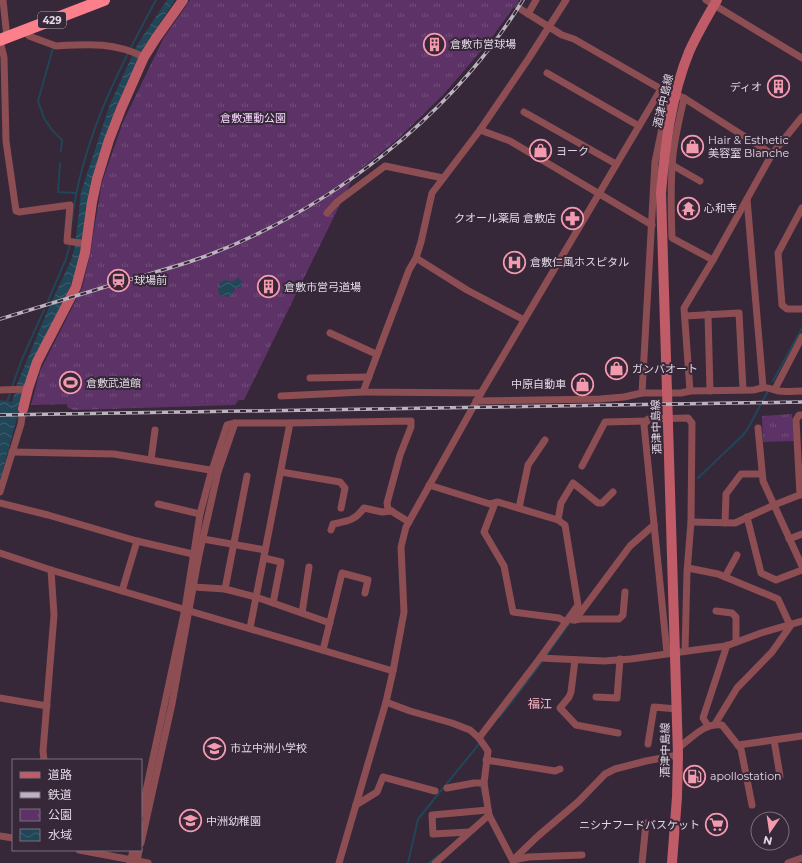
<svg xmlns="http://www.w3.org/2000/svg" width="802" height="863" viewBox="0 0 802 863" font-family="Montserrat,'Noto Sans JP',sans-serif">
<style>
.forest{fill:url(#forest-crowns)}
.park{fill:url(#park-tufts)}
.water{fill:url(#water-waves)}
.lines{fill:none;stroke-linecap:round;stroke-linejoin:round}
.stream{stroke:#214657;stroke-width:2}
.street-tunnel{stroke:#504252;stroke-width:7;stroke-dasharray:7 3.5;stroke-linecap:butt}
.street{stroke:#8c4d53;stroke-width:7}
.secondary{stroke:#c05c67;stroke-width:10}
.highway{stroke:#fb808c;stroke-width:12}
.rail-casing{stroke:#bdb3bf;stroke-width:3.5}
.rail{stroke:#362739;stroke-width:2;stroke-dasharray:6;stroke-linecap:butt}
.labels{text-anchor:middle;stroke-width:4;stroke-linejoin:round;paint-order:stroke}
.shield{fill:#362739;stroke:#aea3b0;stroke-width:1}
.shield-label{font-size:10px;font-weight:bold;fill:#e1d8e3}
.poi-label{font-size:11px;fill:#e1d8e3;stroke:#362739;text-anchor:start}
.street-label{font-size:11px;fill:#e1d8e3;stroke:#362739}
.park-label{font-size:11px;fill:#f7d6fe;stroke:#362739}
.neighbourhood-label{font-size:12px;fill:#fcb8c6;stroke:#362739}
</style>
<defs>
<pattern id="forest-crowns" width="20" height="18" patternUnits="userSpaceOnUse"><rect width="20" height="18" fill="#5d3266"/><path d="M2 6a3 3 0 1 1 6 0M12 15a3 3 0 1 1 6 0" fill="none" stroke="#744f7c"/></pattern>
<pattern id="park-tufts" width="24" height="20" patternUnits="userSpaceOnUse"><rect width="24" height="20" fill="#5d3266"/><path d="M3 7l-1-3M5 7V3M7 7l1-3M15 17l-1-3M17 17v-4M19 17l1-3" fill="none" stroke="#744f7c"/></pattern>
<pattern id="water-waves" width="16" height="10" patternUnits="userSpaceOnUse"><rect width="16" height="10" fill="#214657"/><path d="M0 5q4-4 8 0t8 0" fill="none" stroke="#41606f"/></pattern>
</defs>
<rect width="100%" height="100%" fill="#362739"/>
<polygon class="forest" points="240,398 235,405 74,410 68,408 67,405 68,402"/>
<g class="park">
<polygon points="190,0 519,0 487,44 443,95 398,139 355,174 244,400 31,405 40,371 82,288 89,259 102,182 123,122 163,39"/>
<polygon points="792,414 794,441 763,442 762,416"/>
</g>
<g class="water">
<polygon points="167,0 175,0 144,47 116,107 89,193 82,248 76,272 19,411 0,481 0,400 12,402 17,384 49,307 71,260 75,246 81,192 110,104 137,45"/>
<polygon points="237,278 240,279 242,281 242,286 239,288 235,288 233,293 228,297 220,295 218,290 220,282 225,280 233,282"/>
</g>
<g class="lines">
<g class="stream">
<polyline points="53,48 38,101 44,118 52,130 62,140 61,151"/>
<polyline points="60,163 58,192 76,193"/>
<path d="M72 220C82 140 118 70 156 0"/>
<polyline points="48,301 66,259 70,244"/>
<polyline points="773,381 802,328"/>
<polyline points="12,387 22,359 44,310"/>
<polyline points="7,402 11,391"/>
<polyline points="698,478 742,436 747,430 768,391"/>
<polyline points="546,656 572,620"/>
<polyline points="500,717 542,662"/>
<polyline points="481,786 483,797"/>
<polyline points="408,863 418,819 479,744"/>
<polyline points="429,863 439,855"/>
</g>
<polyline class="street-tunnel" points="516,4 522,10"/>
<g class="street">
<polyline points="3,0 7,38"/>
<polyline points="706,0 802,58"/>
<polyline points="522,10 562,35 574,39 661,89 684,98 772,154"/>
<polyline points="528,14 536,0"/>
<path d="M25 30 29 36 56 46C89 44 114 42 144 57"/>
<polyline points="0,41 4,57 6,141 16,211 19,212 70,205 67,241 87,244"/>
<polyline points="547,73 639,126"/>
<path d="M684 98C680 117 675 136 673 155 670 183 671 210 672 238L713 260"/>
<polyline points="524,112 616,164"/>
<polyline points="480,130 510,141 652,225"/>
<polyline points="672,165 700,181"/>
<polyline points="747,199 763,387"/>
<polyline points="802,208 778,253 782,305 787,309 802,309"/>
<polyline points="327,213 337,202 385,166 443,178"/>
<polyline points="416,258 467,290 524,320"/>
<polyline points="708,314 710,391"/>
<polyline points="685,316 739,313 743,390"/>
<polyline points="330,333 376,354"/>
<polyline points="310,378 369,377"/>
<polyline points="775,389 802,337"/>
<polyline points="0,390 28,389"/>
<path d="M690 391 754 390C767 386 767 388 779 391 786 392 795 391 802 391"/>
<polyline points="481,393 363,392 409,270 416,258 421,242 432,193 480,130 529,58 566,0"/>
<polyline points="642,393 655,162 667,104 674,102"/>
<polyline points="281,396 363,392"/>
<polyline points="476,401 600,399 624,397 642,393 681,393 690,391 684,308 713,260 772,154 802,117"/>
<polyline points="290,423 411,421 411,427 400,455 387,503 388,509 409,522"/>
<polyline points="758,428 763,481 802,566"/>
<polyline points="12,452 114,454 216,471"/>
<polyline points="151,460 155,430"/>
<polyline points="582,466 605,422 647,421"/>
<polyline points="281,472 340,482 345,488 341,508"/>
<polyline points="429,485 490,504 498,502 558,520 565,525 578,605 540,658 479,738"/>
<polyline points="0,492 21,424 23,409"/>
<polyline points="800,495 796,420 799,415 802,415"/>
<polyline points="0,503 48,515 137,541 197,555"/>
<polyline points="495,503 484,532 504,566 513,612 559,618 566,622"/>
<polyline points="158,504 200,514"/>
<polyline points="519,508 528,465 545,440"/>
<polyline points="747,517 761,573 776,580 802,570"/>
<polyline points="558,520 561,503 573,483 598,503 602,503 613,492"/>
<polyline points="691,522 735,523 774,505 802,494"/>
<polyline points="725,523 726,494 741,474 762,474"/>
<path d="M331 530 333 524C348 521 354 521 364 508L382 512 392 511"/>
<polyline points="203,539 265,550"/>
<polyline points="789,539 802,534"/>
<polyline points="0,553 51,570 393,671"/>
<polyline points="264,558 281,562 273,603"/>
<polyline points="688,568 718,574 778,599 790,625"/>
<polyline points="725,577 737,555"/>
<polyline points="194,587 225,589 256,597 330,623"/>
<polyline points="225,589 247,476"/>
<polyline points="122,591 137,541"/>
<polyline points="716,611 732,613 736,617 736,642"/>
<polyline points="302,613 309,567"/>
<polyline points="573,620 581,619 619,619 623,615 625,592"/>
<polyline points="575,620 630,546 654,525"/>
<polyline points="323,650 342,573 368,580 365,593"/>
<polyline points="667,653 644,425 648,419 688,418 692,423 691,522 687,572 685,651"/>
<polyline points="540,658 604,661 631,659 695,650 726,646 761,633 802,621"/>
<polyline points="575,660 571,692 569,697 560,708 576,725 618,733"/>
<polyline points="596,697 617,698 620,659"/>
<polyline points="0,698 47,706"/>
<polyline points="386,702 410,711 452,723 470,730 479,738 488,751 484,783 489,815 514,863"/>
<polyline points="715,724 737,688 772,652 791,625"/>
<polyline points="708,726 703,718 727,645"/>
<polyline points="774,740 780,776"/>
<polyline points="648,744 654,707 677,709"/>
<polyline points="738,745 802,736"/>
<path d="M678 748C692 738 705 722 722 725L741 749 752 805"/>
<polyline points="44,760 43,751 54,615 51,570"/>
<polyline points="486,760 555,771 560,769"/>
<polyline points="447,788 474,783 484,783"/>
<polyline points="356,805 377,792 383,777 435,791"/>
<polyline points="141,814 185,609 200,514 211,473 227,425 235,423"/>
<polyline points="469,832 433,834 432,815 488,810"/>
<polyline points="0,836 13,838"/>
<polyline points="141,843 172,704 199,555 218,472 235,423 290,423 250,628"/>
<polyline points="79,850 148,863"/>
<polyline points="513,860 538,836 579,801 605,774 615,769 646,761 678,755"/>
<polyline points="513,860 529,857 582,855"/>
<polyline points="130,863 133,850"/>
<polyline points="137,863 139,850"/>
<polyline points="339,863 386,702 393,671 404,612 401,547 406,527 481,393 661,89"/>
<polyline points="435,863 489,815"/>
<polyline points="642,863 646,823"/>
<polyline points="788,863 802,858"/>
</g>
<g class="secondary">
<polyline points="23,409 28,389 37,362 76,287 85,253 92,202 97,179 109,140 121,109 144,57 156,38 183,0"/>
<path d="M672 863 677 797 678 755 661 193C665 146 671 96 689 52 697 34 707 17 717 0"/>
</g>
<polyline class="highway" points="0,40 104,0"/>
<defs>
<g id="rail">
<path d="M0 319C39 307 79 295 118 283 147 274 177 267 206 256 332 208 452 116 523 0"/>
<polyline points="0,415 802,402"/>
</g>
</defs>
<use href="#rail" class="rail-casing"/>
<use href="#rail" class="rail"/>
</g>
<defs>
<symbol id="building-ring" viewBox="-11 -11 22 22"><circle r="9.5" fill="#362739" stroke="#f29aae" stroke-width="1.5"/><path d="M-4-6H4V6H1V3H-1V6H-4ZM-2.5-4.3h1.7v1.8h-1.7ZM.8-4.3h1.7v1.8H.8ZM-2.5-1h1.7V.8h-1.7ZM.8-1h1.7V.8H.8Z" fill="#f29aae"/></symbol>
<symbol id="shop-ring" viewBox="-11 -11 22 22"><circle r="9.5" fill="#362739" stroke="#f29aae" stroke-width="1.5"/><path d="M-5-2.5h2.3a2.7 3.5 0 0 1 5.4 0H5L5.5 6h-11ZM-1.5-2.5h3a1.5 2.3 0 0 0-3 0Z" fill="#f29aae"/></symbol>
<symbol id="temple-ring" viewBox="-11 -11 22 22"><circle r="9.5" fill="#362739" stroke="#f29aae" stroke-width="1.5"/><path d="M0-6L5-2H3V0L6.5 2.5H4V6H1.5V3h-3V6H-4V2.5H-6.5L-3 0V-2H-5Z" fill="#f29aae"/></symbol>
<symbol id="pharmacy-ring" viewBox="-11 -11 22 22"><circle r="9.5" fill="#362739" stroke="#f29aae" stroke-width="1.5"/><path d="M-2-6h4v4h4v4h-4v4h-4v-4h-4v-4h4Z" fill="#f29aae"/></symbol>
<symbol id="hospital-ring" viewBox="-11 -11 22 22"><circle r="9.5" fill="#362739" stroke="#f29aae" stroke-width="1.5"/><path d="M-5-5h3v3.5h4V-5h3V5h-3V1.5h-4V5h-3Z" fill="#f29aae"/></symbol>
<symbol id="station-ring" viewBox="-11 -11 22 22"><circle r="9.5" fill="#362739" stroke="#f29aae" stroke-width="1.5"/><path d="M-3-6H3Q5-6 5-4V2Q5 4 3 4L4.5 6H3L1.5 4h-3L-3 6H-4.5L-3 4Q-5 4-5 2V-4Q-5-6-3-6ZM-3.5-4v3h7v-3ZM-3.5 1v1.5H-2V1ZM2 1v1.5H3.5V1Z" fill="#f29aae"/></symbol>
<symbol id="stadium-ring" viewBox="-11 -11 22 22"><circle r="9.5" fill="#362739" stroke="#f29aae" stroke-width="1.5"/><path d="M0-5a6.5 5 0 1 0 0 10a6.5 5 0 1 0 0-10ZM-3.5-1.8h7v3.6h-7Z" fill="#f29aae"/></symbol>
<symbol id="school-ring" viewBox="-11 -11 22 22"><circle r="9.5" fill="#362739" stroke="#f29aae" stroke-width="1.5"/><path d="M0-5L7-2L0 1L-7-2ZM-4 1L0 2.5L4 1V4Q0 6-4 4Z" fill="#f29aae"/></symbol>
<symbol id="fuel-ring" viewBox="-11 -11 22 22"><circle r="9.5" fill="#362739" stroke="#f29aae" stroke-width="1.5"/><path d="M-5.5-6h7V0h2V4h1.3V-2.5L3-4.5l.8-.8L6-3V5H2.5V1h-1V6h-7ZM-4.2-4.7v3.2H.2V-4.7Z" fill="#f29aae"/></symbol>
<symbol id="supermarket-ring" viewBox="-11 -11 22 22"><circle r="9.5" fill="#362739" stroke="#f29aae" stroke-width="1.5"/><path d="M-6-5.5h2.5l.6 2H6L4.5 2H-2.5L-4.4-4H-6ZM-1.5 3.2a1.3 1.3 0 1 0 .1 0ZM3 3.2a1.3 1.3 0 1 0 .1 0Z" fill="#f29aae"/></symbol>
</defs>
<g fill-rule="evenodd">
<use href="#building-ring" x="422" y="32" width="25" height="25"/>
<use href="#building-ring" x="766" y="74" width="25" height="25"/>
<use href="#shop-ring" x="680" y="134" width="25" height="25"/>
<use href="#shop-ring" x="528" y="138" width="25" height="25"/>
<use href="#temple-ring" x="676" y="196" width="25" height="25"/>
<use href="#pharmacy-ring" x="560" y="206" width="25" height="25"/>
<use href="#hospital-ring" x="502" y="250" width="25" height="25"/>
<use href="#station-ring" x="106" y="268" width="25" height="25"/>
<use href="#building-ring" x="256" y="274" width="25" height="25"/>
<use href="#shop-ring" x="604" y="356" width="25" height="25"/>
<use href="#stadium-ring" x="58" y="370" width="25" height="25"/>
<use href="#shop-ring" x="570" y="372" width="25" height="25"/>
<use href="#school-ring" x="202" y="736" width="25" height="25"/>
<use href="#fuel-ring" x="682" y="764" width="25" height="25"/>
<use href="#school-ring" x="178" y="808" width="25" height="25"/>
<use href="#supermarket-ring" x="704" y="812" width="25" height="25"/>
</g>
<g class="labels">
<rect class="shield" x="38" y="12" width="28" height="16" rx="3"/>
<g class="shield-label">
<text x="52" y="24">429</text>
</g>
<g class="poi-label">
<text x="450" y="48">倉敷市営球場</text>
<text x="762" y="91" text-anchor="end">ディオ</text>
<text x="708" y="144">Hair &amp; Esthetic<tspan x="708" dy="13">美容室 Blanche</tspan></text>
<text x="556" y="155">ヨーク</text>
<text x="704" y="212">心和寺</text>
<text x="556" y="222" text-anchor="end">クオール薬局 倉敷店</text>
<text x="530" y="266">倉敷仁風ホスピタル</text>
<text x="134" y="284">球場前</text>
<text x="284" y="291">倉敷市営弓道場</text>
<text x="632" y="373">ガンバオート</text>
<text x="86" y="387">倉敷武道館</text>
<text x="566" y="388" text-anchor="end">中原自動車</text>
<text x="230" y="752">市立中洲小学校</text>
<text x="710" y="780">apollostation</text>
<text x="206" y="825">中洲幼稚園</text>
<text x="700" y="829" text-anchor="end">ニシナフードバスケット</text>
</g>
<g class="street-label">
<text transform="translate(663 101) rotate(-77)" y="4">酒津中島線</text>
<text transform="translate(656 427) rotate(-92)" y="4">酒津中島線</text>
<text transform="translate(665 750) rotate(-90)" y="4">酒津中島線</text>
</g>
<g class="park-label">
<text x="253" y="122">倉敷運動公園</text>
</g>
<g class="neighbourhood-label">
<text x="540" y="708">福江</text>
</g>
</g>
<rect x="12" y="759" width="130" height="92" fill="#362739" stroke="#7a6e7d"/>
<rect x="20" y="772" width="20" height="6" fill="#c05c67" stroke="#7a6e7d"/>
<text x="48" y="779" font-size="12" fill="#e1d8e3">道路</text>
<rect x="20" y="792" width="20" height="6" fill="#bdb3bf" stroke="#7a6e7d"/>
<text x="48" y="799" font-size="12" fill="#e1d8e3">鉄道</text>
<rect x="20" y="809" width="20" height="12" fill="url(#park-tufts)" stroke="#7a6e7d"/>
<text x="48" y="819" font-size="12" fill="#e1d8e3">公園</text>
<rect x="20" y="829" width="20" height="12" fill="url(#water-waves)" stroke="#7a6e7d"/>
<text x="48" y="839" font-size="12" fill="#e1d8e3">水域</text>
<g transform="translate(770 831) rotate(193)"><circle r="19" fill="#362739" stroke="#7a6e7d"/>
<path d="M0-3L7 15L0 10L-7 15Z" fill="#f29aae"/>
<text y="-6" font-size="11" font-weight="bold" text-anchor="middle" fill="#e1d8e3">N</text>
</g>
</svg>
